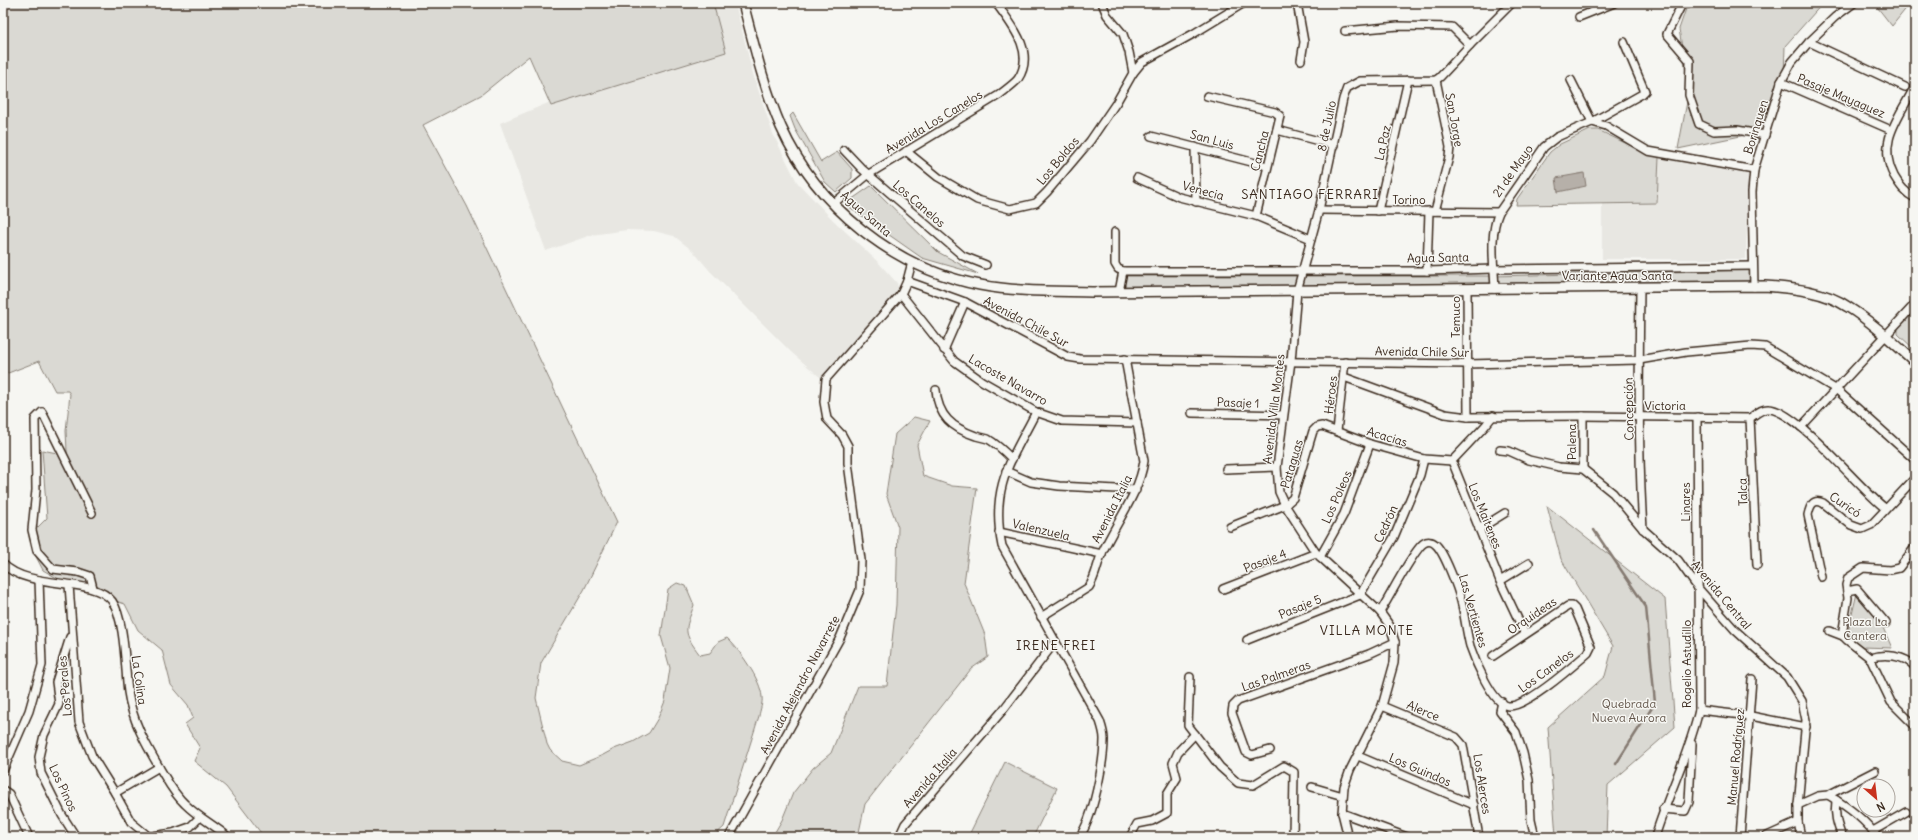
<svg xmlns="http://www.w3.org/2000/svg" width="1918" height="840" viewBox="0 0 1918 840" font-family="Delius,sans-serif">
<style>
.built{fill:#e8e7e2}
.green{fill:#dad9d3;stroke:#8a8278}
.water{fill:#b6b0a9;stroke:#857a71}
.lines{fill:none;stroke-linecap:round;stroke-linejoin:round}
.stream{stroke:#857a71;stroke-width:2.5}
.minor-casing{stroke:#3b2a1e;stroke-width:10}
.major-casing{stroke:#3b2a1e;stroke-width:12}
.minor{stroke:#f6f6f2;stroke-width:7}
.major{stroke:#f6f6f2;stroke-width:9}
.labels{text-anchor:middle;stroke-width:3;stroke-linejoin:round;paint-order:stroke}
.street-label{font-size:12px;fill:#3b2a1e;stroke:#f6f6f2}
.park-label{font-size:12px;fill:#63564b;stroke:#f6f6f2}
.neighbourhood-label{font-size:13px;letter-spacing:1px;fill:#3b2a1e;stroke:#f6f6f2}
</style>
<rect width="100%" height="100%" fill="#f6f6f2"/>
<filter id="ink" filterUnits="userSpaceOnUse"><feTurbulence type="fractalNoise" baseFrequency=".025" numOctaves="2"/><feDisplacementMap in="SourceGraphic" scale="8" xChannelSelector="R" yChannelSelector="G"/><feConvolveMatrix kernelMatrix="1 2 1 2 8 2 1 2 1" color-interpolation-filters="sRGB"/></filter>
<g filter="url(#ink)">
<g class="built">
<polygon points="626,3 735,3 753,74 773,134 797,182 833,220 877,261 897,283 899,290 821,378 791,352 710,271 693,251 674,236 654,231 627,230 591,235 546,251 500,123 644,63"/>
<polygon points="1659,157 1748,173 1746,259 1602,259 1602,204 1657,203"/>
</g>
<g class="green">
<path d="M3 3H713L726 52 551 106 529 56 481 95 423 125 467 206 617 522 584 590 541 663 536 698 547 744 550 750 562 761 579 765 603 755 614 749 633 742 649 733 658 718 665 701 670 668 661 636 668 589 677 583 686 586 694 605C685 631 682 631 700 655L710 653 718 642 727 638C739 649 761 680 762 697 763 703 760 710 759 716L724 827 713 837H264L226 787 194 761 200 748 185 724 193 718 188 705 171 685 162 650 138 630 125 604 74 588 43 570 34 553 31 540 36 529 47 518 42 450 57 453 68 471 66 431 70 394 68 391H55L39 361 3 375Z"/>
<polygon points="1688,3 1823,3 1785,46 1784,77 1755,133 1678,149 1689,91 1679,29"/>
<polygon points="1874,3 1903,3 1908,6 1892,26"/>
<polygon points="793,113 821,162 837,152 852,169 852,178 836,192 825,182 795,129 790,116"/>
<polygon points="1590,130 1598,130 1642,151 1659,157 1657,203 1516,205 1517,199 1550,152 1560,144"/>
<polygon points="871,186 938,252 978,274 922,258 845,204"/>
<polygon points="1750,270 1751,284 1116,292 1123,276 1491,276"/>
<polygon points="1915,309 1915,350 1898,334 1898,328"/>
<polygon points="914,417 930,421 917,445 923,476 952,486 977,488 964,583 985,635 988,657 971,669 865,804 858,837 772,837 782,820 793,793 813,768 831,753 858,686 887,686 896,605 898,527 886,494 895,434"/>
<polygon points="1547,506 1665,599 1675,727 1608,785 1606,837 1556,837 1548,727 1605,676 1613,646 1561,559"/>
<polygon points="1857,593 1880,621 1892,648 1863,647 1847,636"/>
<polygon points="1005,762 1057,788 1033,837 968,837"/>
</g>
<polygon class="water" points="1584,173 1586,186 1558,192 1556,178"/>
<g class="lines">
<polyline class="stream" points="1594,530 1646,607 1655,703 1616,764"/>
<defs>
<g id="minor">
<polyline points="1297,3 1304,42 1301,60"/>
<polyline points="1688,3 1681,6 1667,34 1690,61 1689,95 1699,124 1714,131 1737,130 1765,135"/>
<polyline points="1914,3 1915,3"/>
<polyline points="1579,17 1614,3"/>
<polyline points="1345,31 1398,26 1452,27 1470,45"/>
<polyline points="1809,42 1905,87"/>
<polyline points="1133,73 1142,62 1193,34 1244,3"/>
<polyline points="1571,80 1592,122 1642,94 1645,91 1643,87 1624,42"/>
<polyline points="1781,82 1891,130"/>
<path d="M1915 86C1900 116 1876 142 1894 176 1900 186 1905 193 1915 198"/>
<polyline points="1207,96 1275,112 1280,116 1256,216"/>
<polyline points="1277,130 1334,145"/>
<polyline points="1151,136 1267,166"/>
<polyline points="1195,147 1196,202"/>
<polyline points="844,150 862,169 963,256 986,265"/>
<polyline points="906,151 938,177 977,200 1010,209 1036,203 1047,192 1090,141 1116,103 1133,73 1129,52 1123,34 1107,15 1102,3"/>
<polyline points="1137,178 1179,197 1256,216 1311,239"/>
<path d="M834 203 869 174 999 95C1005 90 1013 85 1018 79 1036 52 1011 24 996 3"/>
<polyline points="1319,210 1499,212"/>
<polyline points="1378,211 1408,80"/>
<polyline points="1435,211 1449,157 1450,147 1436,80"/>
<polyline points="1115,232 1115,264 1118,269 1123,271 1427,271 1494,269 1753,266"/>
<polyline points="1427,271 1429,211"/>
<polyline points="907,281 965,302 1068,357 1080,359 1467,364 1639,360 1686,352 1751,346 1765,347 1837,390 1915,460"/>
<polyline points="1754,287 1752,192 1754,170 1781,82 1792,62 1809,42 1835,17 1854,3"/>
<path d="M1640 288C1639 368 1638 449 1643 529"/>
<polyline points="1467,289 1468,417"/>
<path d="M1495 289C1494 264 1489 235 1499 212L1544 147 1557 137 1592 122 1606 126 1648 151 1754 170"/>
<polyline points="1119,292 1123,271"/>
<polyline points="901,294 954,361 982,381 1036,412 1062,421 1137,423"/>
<polyline points="944,350 965,302"/>
<path d="M1344 377 1445 414 1468 417 1583 416 1750 418C1756 414 1762 408 1769 409 1798 411 1859 489 1885 508"/>
<path d="M936 390C938 416 952 428 976 436 980 437 984 438 988 439 997 444 1005 452 1012 459"/>
<path d="M1036 412C1011 461 990 487 1002 546L1100 721C1102 727 1104 733 1104 739 1104 762 1093 820 1079 837"/>
<polyline points="1192,413 1283,415"/>
<polyline points="1750,418 1757,565"/>
<polyline points="1801,427 1915,304"/>
<polyline points="1337,431 1345,362"/>
<polyline points="1500,450 1509,451 1529,460 1559,467 1583,469 1613,493 1643,529 1678,560 1698,588 1735,630 1787,677 1802,701 1806,720 1798,805 1798,822 1801,837"/>
<polyline points="1452,461 1500,581 1525,634"/>
<polyline points="1452,461 1485,426 1493,416"/>
<polyline points="1226,469 1277,467"/>
<polyline points="1583,469 1583,416"/>
<polyline points="1006,471 1031,482 1059,486 1136,490"/>
<polyline points="92,513 42,412 35,419 36,490 32,530 37,551 53,569 78,572 90,576 93,588"/>
<polyline points="1230,527 1285,505 1293,498 1313,431 1317,427 1322,426 1370,444 1424,459 1452,461"/>
<polyline points="1479,529 1505,513"/>
<polyline points="999,532 1102,554"/>
<polyline points="1915,547 1899,568 1890,570 1863,568 1848,578 1846,585 1848,598 1843,629 1843,636 1847,640 1870,658 1891,702 1915,726"/>
<polyline points="1320,557 1344,514 1370,444"/>
<path d="M3 564C30 591 93 576 112 601 125 619 125 669 128 692 132 720 145 743 159 767 167 780 173 793 185 804 198 817 214 825 228 837"/>
<path d="M1821 577 1808 515C1810 506 1813 498 1823 503L1851 525 1862 529 1871 525 1915 478"/>
<polyline points="1500,581 1529,563"/>
<polyline points="69,585 79,722 92,756 115,793 131,822 148,836"/>
<polyline points="1223,589 1316,553"/>
<polyline points="1847,591 1857,589 1886,623"/>
<path d="M1380 612C1388 600 1414 549 1424 543 1427 541 1432 541 1435 544 1444 551 1458 589 1461 601 1465 616 1466 631 1470 646 1475 661 1492 703 1508 706 1526 708 1574 665 1588 653L1591 647 1575 609 1572 606H1568L1493 656"/>
<path d="M1041 617 1089 587C1096 576 1097 564 1102 553 1116 522 1139 494 1144 461L1125 359"/>
<polyline points="1830,631 1843,636"/>
<polyline points="70,637 56,682 59,704 44,735 39,757 41,773 62,815 76,837"/>
<polyline points="1247,640 1360,595 1394,537 1420,475 1424,459"/>
<path d="M1870 658C1884 653 1905 655 1915 667"/>
<polyline points="1190,677 1188,725 1220,767 1238,783 1253,785 1284,766 1294,772 1293,837"/>
<polyline points="1502,702 1500,711 1516,732 1523,753 1529,780 1531,820 1535,837"/>
<polyline points="1382,706 1456,737 1463,745 1479,837"/>
<polyline points="1699,710 1751,716 1806,727"/>
<polyline points="1270,750 1252,755 1246,752 1232,713 1233,706 1238,701 1369,654 1395,642"/>
<polyline points="1358,756 1474,805"/>
<polyline points="3,771 29,711 42,665 39,580"/>
<polyline points="1312,787 1343,796"/>
<polyline points="3,790 9,794 29,837"/>
<polyline points="115,793 159,767"/>
<path d="M1828 795C1845 805 1866 820 1877 837"/>
<path d="M1836 800C1834 814 1837 824 1842 837"/>
<polyline points="1798,805 1818,796 1828,795 1875,771"/>
<polyline points="1663,809 1685,811 1689,802 1692,744"/>
<polyline points="1342,813 1407,837"/>
<polyline points="1873,831 1906,812"/>
<polyline points="146,837 173,833 190,827 200,817"/>
<polyline points="729,837 840,638 860,590 861,560 848,463 848,446 842,435 827,419 824,402 826,379 901,294 907,281 912,262"/>
<polyline points="899,837 905,824 1003,710 1055,642"/>
<polyline points="1130,837 1137,824 1152,821 1167,813 1167,794 1177,778 1173,763 1178,752 1195,734"/>
<polyline points="1348,837 1342,813 1344,787 1350,770 1382,706 1394,663 1395,642 1390,626 1380,612 1316,553 1285,505 1279,492 1277,467 1291,361 1297,291 1319,210 1343,99 1347,88 1360,81 1436,80 1440,77 1470,45 1512,3"/>
<path d="M1655 837C1668 794 1689 754 1699 710L1697 417"/>
<polyline points="1740,837 1752,679"/>
<polyline points="1765,837 1798,822"/>
</g>
<path id="major" d="M743 3C754 45 764 88 781 127 817 207 895 269 980 285 1017 292 1054 291 1092 292L1765 286C1792 288 1825 291 1848 307 1872 322 1894 343 1915 362"/>
</defs>
<use href="#minor" class="minor-casing"/>
<use href="#major" class="major-casing"/>
<use href="#minor" class="minor"/>
<use href="#major" class="major"/>
</g>
</g>
<g class="labels">
<g class="street-label">
<text transform="translate(1841 96) rotate(23)" y="4">Pasaje Mayaguez</text>
<text transform="translate(1454 120) rotate(80)" y="4">San Jorge</text>
<text transform="translate(934 122) rotate(-31)" y="4">Avenida Los Canelos</text>
<text transform="translate(1327 126) rotate(-78)" y="4">8 de Julio</text>
<text transform="translate(1756 127) rotate(-73)" y="4">Borinquen</text>
<text transform="translate(1212 140) rotate(15)" y="4">San Luis</text>
<text transform="translate(1383 143) rotate(-77)" y="4">La Paz</text>
<text transform="translate(1260 151) rotate(-76)" y="4">Cancha</text>
<text transform="translate(1058 161) rotate(-50)" y="4">Los Boldos</text>
<text transform="translate(1513 171) rotate(-55)" y="4">21 de Mayo</text>
<text transform="translate(1203 191) rotate(15)" y="4">Venecia</text>
<text x="1409" y="204">Torino</text>
<text transform="translate(919 204) rotate(41)" y="4">Los Canelos</text>
<text transform="translate(866 214) rotate(41)" y="4">Agua Santa</text>
<text transform="translate(1438 258) rotate(-1)" y="4">Agua Santa</text>
<text x="1617" y="280">Variante Agua Santa</text>
<text transform="translate(1456 317) rotate(-90)" y="4">Temuco</text>
<text transform="translate(1026 322) rotate(28)" y="4">Avenida Chile Sur</text>
<text transform="translate(1422 352) rotate(1)" y="4">Avenida Chile Sur</text>
<text transform="translate(1008 380) rotate(30)" y="4">Lacoste Navarro</text>
<text transform="translate(1331 395) rotate(-83)" y="4">Héroes</text>
<text transform="translate(1238 403) rotate(2)" y="4">Pasaje 1</text>
<text x="1665" y="410">Victoria</text>
<text transform="translate(1274 409) rotate(-83)" y="4">Avenida Villa Montes</text>
<text transform="translate(1629 409) rotate(-91)" y="4">Concepción</text>
<text transform="translate(1387 437) rotate(17)" y="4">Acacias</text>
<text transform="translate(1572 442) rotate(-90)" y="4">Palena</text>
<text transform="translate(1292 464) rotate(-73)" y="4">Pataguas</text>
<text transform="translate(1743 492) rotate(-92)" y="4">Talca</text>
<text transform="translate(1337 497) rotate(-66)" y="4">Los Poleos</text>
<text transform="translate(1686 502) rotate(-90)" y="4">Linares</text>
<text transform="translate(1845 505) rotate(34)" y="4">Curicó</text>
<text transform="translate(1112 509) rotate(-63)" y="4">Avenida Italia</text>
<text transform="translate(1485 516) rotate(68)" y="4">Los Maitenes</text>
<text transform="translate(1386 524) rotate(-65)" y="4">Cedrón</text>
<text transform="translate(1041 530) rotate(13)" y="4">Valenzuela</text>
<text transform="translate(1265 561) rotate(-21)" y="4">Pasaje 4</text>
<text transform="translate(1721 595) rotate(50)" y="4">Avenida Central</text>
<text transform="translate(1300 607) rotate(-22)" y="4">Pasaje 5</text>
<text transform="translate(1473 611) rotate(74)" y="4">Las Vertientes</text>
<text transform="translate(1532 616) rotate(-34)" y="4">Orquideas</text>
<text transform="translate(1687 664) rotate(-90)" y="4">Rogelio Astudillo</text>
<text transform="translate(1546 671) rotate(-36)" y="4">Los Canelos</text>
<text transform="translate(1276 676) rotate(-19)" y="4">Las Palmeras</text>
<text transform="translate(139 680) rotate(82)" y="4">La Colina</text>
<text transform="translate(800 685) rotate(-62)" y="4">Avenida Alejandro Navarrete</text>
<text transform="translate(65 686) rotate(-95)" y="4">Los Perales</text>
<text transform="translate(1423 711) rotate(23)" y="4">Alerce</text>
<text transform="translate(1736 757) rotate(-85)" y="4">Manuel Rodríguez</text>
<text transform="translate(1420 770) rotate(23)" y="4">Los Guindos</text>
<text transform="translate(930 778) rotate(-49)" y="4">Avenida Italia</text>
<text transform="translate(1482 784) rotate(81)" y="4">Los Alerces</text>
<text transform="translate(63 788) rotate(65)" y="4">Los Pinos</text>
</g>
<g class="park-label">
<text x="1865" y="626">Plaza La<tspan x="1865" dy="14">Cantera</tspan></text>
<text x="1629" y="708">Quebrada<tspan x="1629" dy="14">Nueva Aurora</tspan></text>
</g>
<g class="neighbourhood-label">
<text x="1310" y="199">SANTIAGO FERRARI</text>
<text x="1367" y="635">VILLA MONTE</text>
<text x="1056" y="650">IRENE FREI</text>
</g>
</g>
<rect width="1918" height="840" fill="none" stroke="#f6f6f2" stroke-width="16"/>
<rect x="8" y="8" width="1902" height="824" fill="none" stroke="#3b2a1e" stroke-width="1.5" filter="url(#ink)"/>
<g transform="translate(1876 798) rotate(152)"><circle r="19" fill="#f6f6f2" stroke="#aba49d"/>
<path d="M0-3L7 15L0 10L-7 15Z" fill="#c8321e"/>
<text y="-6" font-size="11" font-weight="bold" text-anchor="middle" fill="#3b2a1e">N</text>
</g>
</svg>
